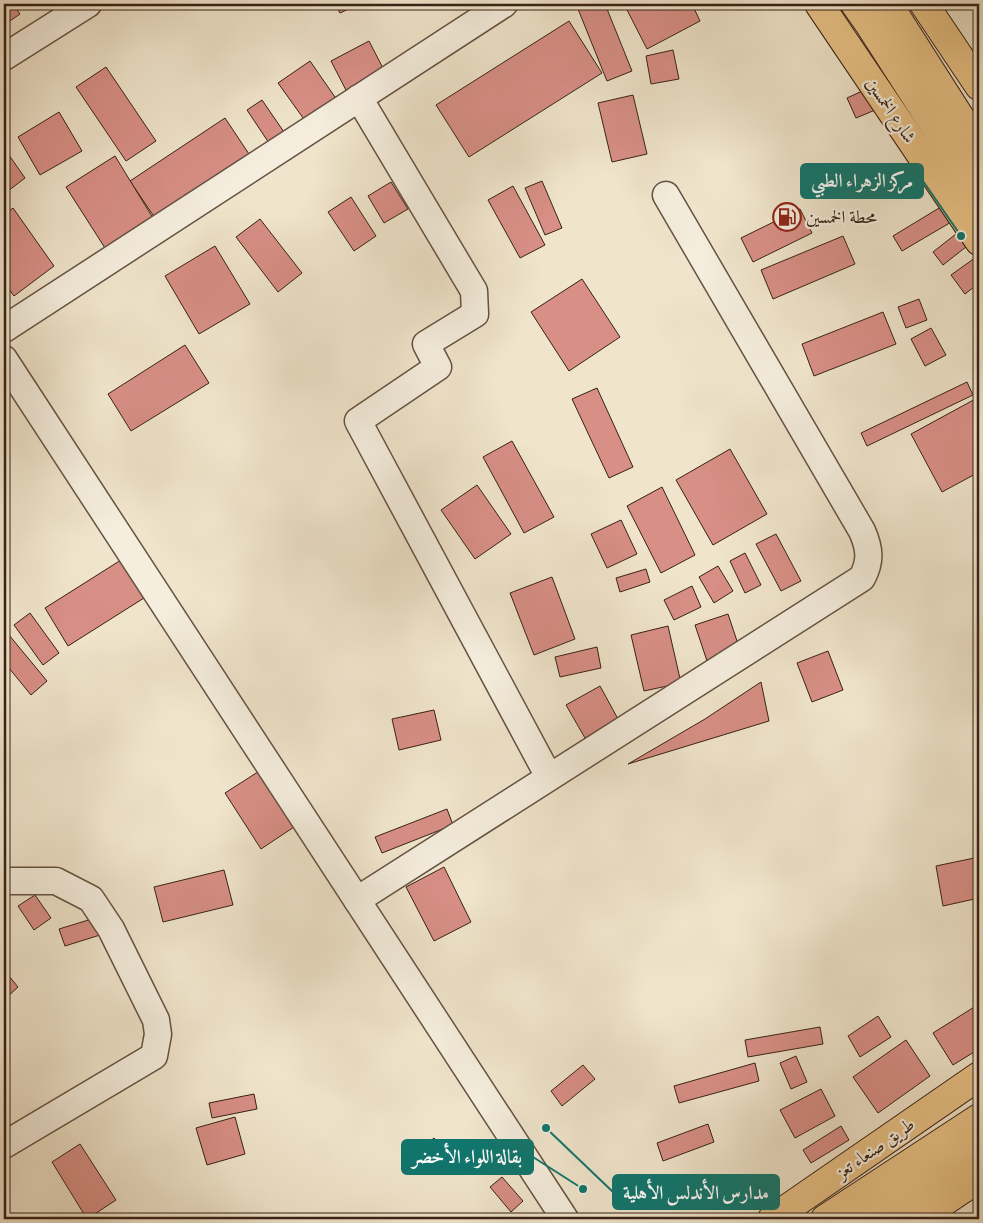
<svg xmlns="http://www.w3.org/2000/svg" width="983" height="1223" viewBox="0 0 983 1223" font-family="'Libre Bodoni',Amiri,serif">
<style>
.building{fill:#d88f86;stroke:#372115}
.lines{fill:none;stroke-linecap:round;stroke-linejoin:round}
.minor-casing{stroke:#655243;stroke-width:29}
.major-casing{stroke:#372115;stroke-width:30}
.highway-casing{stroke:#372115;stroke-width:30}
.minor{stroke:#f5eede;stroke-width:26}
.major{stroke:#e8c286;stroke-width:28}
.highway{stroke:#e8c286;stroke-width:28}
.labels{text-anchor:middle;stroke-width:4.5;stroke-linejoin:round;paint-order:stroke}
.street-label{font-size:18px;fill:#372115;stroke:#f5eede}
.poi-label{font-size:18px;fill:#372115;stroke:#f5eede;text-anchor:start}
.leader{fill:none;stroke:#0f766e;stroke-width:2}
.callout-dot{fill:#0f766e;stroke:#f5eede;stroke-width:2}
.callout{fill:#0f766e;stroke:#0f766e;stroke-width:2}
.callout-label{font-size:19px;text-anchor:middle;font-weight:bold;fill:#fff}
</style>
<rect width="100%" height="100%" fill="#f0e5cc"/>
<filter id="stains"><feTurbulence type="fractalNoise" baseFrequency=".004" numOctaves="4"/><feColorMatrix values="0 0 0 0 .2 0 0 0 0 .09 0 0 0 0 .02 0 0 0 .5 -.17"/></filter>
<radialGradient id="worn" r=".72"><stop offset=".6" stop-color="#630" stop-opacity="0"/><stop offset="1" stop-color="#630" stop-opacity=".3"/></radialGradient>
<g class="building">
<polygon points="4,4 13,4 20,14 4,25"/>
<polygon points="335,4 359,4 340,13"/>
<polygon points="592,4 605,4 632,71 607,81 578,9"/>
<polygon points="624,4 692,4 700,21 647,49"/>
<polygon points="569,21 602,73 469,157 436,105"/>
<polygon points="369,41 387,76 349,96 331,61"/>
<polygon points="673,50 679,79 651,84 646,56"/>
<polygon points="310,61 337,100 306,122 278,83"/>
<polygon points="106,67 156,141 126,161 76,87"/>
<polygon points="871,87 880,108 856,118 847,98"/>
<polygon points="633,95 647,154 612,162 598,103"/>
<polygon points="262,100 284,132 269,143 247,110"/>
<polygon points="59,112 82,151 40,175 18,137"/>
<polygon points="225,118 251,157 157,221 130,181"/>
<polygon points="4,148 25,178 4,194"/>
<polygon points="115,156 153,218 105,248 66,187"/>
<polygon points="542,181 562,228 545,235 525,188"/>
<polygon points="391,182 408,209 384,223 368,196"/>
<polygon points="513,186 545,245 520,258 488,200"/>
<polygon points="351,197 376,236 354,251 328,212"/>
<polygon points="944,205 953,221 902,251 893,236"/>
<polygon points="13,208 54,266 14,296 4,282 4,215"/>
<polygon points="800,209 812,233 753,262 741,238"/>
<polygon points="260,219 302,273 278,292 236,237"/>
<polygon points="961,230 971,243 943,265 933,252"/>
<polygon points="843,236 855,264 773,299 761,270"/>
<polygon points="215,246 250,304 199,334 165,276"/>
<polygon points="979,255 979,283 965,294 951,275"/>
<polygon points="582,279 620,337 569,371 531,312"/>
<polygon points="919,299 927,320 906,328 898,307"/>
<polygon points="883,312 896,344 814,376 802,344"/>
<polygon points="931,328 946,355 925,366 911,339"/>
<polygon points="185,345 209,383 131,431 108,394"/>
<polygon points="967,382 973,395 867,446 861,433"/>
<polygon points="597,388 633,467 609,478 572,399"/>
<polygon points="979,397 979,472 942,492 911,434"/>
<polygon points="512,441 554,517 524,533 483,457"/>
<polygon points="730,449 767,514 713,545 676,480"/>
<polygon points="477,485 511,534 475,559 441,510"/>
<polygon points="662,487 695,555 661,573 627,506"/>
<polygon points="621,520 637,554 607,568 591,534"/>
<polygon points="776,534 801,581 781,591 756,544"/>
<polygon points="745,553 761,585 745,593 730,561"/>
<polygon points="121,560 144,598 68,646 45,608"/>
<polygon points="718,566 733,591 714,603 699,577"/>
<polygon points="646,569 650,582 620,592 616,578"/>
<polygon points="552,577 575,639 534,655 510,593"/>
<polygon points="692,586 701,607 674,620 664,600"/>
<polygon points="30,613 59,653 43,665 14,625"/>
<polygon points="728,614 740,650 707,661 695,625"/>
<polygon points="668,626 681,683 644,691 631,635"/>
<polygon points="4,629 47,681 31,695 4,662"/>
<polygon points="597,647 601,668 560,677 555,657"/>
<polygon points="828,651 843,690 812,702 797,663"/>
<polygon points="761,682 769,721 628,764 705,719"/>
<polygon points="600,686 618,719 585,738 566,705"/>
<polygon points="434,710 441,740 399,750 392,719"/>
<polygon points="261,770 297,825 261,849 225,793"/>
<polygon points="447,809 453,825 382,853 375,837"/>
<polygon points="979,857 979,898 943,906 936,866"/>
<polygon points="444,867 471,922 434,941 406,887"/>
<polygon points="224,870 233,905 163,922 154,887"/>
<polygon points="35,895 51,918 34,930 18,906"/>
<polygon points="95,918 100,935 65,946 59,929"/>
<polygon points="4,970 18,987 4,1000"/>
<polygon points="979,1004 979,1049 953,1065 933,1033"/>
<polygon points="878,1016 891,1037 860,1057 848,1036"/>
<polygon points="820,1027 823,1044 748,1057 745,1040"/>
<polygon points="906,1040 930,1076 878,1113 853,1077"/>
<polygon points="796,1056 807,1082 791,1089 780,1063"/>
<polygon points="755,1063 759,1081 679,1103 674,1086"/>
<polygon points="583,1065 595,1079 562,1106 551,1091"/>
<polygon points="821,1089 835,1116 795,1138 780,1110"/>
<polygon points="254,1094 257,1109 212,1118 209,1103"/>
<polygon points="235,1117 245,1154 207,1165 196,1128"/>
<polygon points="708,1124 714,1142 663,1161 657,1143"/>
<polygon points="841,1126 849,1140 811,1163 803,1150"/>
<polygon points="434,1138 442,1148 410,1173 403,1164"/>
<polygon points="80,1144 116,1200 87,1219 52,1162"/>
<polygon points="502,1177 523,1201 511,1212 490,1187"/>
</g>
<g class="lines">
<defs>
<g id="minor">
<polyline points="4,57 88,4"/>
<polyline points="359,98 474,291 475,314 426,344 438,367 358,421 549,777"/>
<polyline points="4,329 504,4"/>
<polyline points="4,359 565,1219"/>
<polyline points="4,881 56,881 91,899 111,929 156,1020 158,1034 154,1056 4,1145"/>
<path d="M357 900 862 578C871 561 870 549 862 531L666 195"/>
</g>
<g id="major">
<polyline points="819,4 979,241"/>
<polyline points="855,4 869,24 979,195"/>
<polyline points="888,4 979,147"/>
<polyline points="924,4 979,86"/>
</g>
<g id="highway">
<polyline points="772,1219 979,1076"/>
<polyline points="825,1219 979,1118"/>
<polyline points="870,1219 979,1149"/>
<polyline points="918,1219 979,1178"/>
</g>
</defs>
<use href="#minor" class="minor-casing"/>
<use href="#major" class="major-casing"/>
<use href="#highway" class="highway-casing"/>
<use href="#minor" class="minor"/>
<use href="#major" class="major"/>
<use href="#highway" class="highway"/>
</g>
<defs>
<symbol id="fuel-ring" viewBox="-11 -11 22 22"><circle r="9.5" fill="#f5eede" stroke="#8f2418" stroke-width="1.5"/><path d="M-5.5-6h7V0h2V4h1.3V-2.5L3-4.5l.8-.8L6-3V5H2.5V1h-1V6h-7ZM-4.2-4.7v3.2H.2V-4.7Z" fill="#8f2418"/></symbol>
</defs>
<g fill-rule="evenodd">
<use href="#fuel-ring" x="771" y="201" width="32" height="32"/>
</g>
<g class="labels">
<g class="street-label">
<text transform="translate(891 110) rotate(56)" y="6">شارع الخمسين</text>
<text transform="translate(875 1148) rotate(-35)" y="6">طريق صنعاء تعز</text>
</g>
<g class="poi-label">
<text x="806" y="223">محطة الخمسين</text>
</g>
</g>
<path class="leader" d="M961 236L923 181M583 1189L533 1157M546 1128L613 1192"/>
<g class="callout-dot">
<circle cx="961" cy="236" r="5"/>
<circle cx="583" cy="1189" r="5"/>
<circle cx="546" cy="1128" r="5"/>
</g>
<g class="callout">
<rect x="801" y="164" width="122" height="34" rx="5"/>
<rect x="402" y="1140" width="131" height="34" rx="5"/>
<rect x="613" y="1175" width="166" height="34" rx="5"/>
</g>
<g class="callout-label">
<text x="862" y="187">مركز الزهراء الطبي</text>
<text x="467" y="1163">بقالة اللواء الأخضر</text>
<text x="696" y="1199">مدارس الأندلس الأهلية</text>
</g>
<rect width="983" height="1223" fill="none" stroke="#f0e5cc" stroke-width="20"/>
<rect x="5" y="5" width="973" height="1213" fill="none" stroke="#372115" stroke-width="2.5"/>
<rect x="10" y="10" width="963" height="1203" fill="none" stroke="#372115"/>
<rect width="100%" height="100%" filter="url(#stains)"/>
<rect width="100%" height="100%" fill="url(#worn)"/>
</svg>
